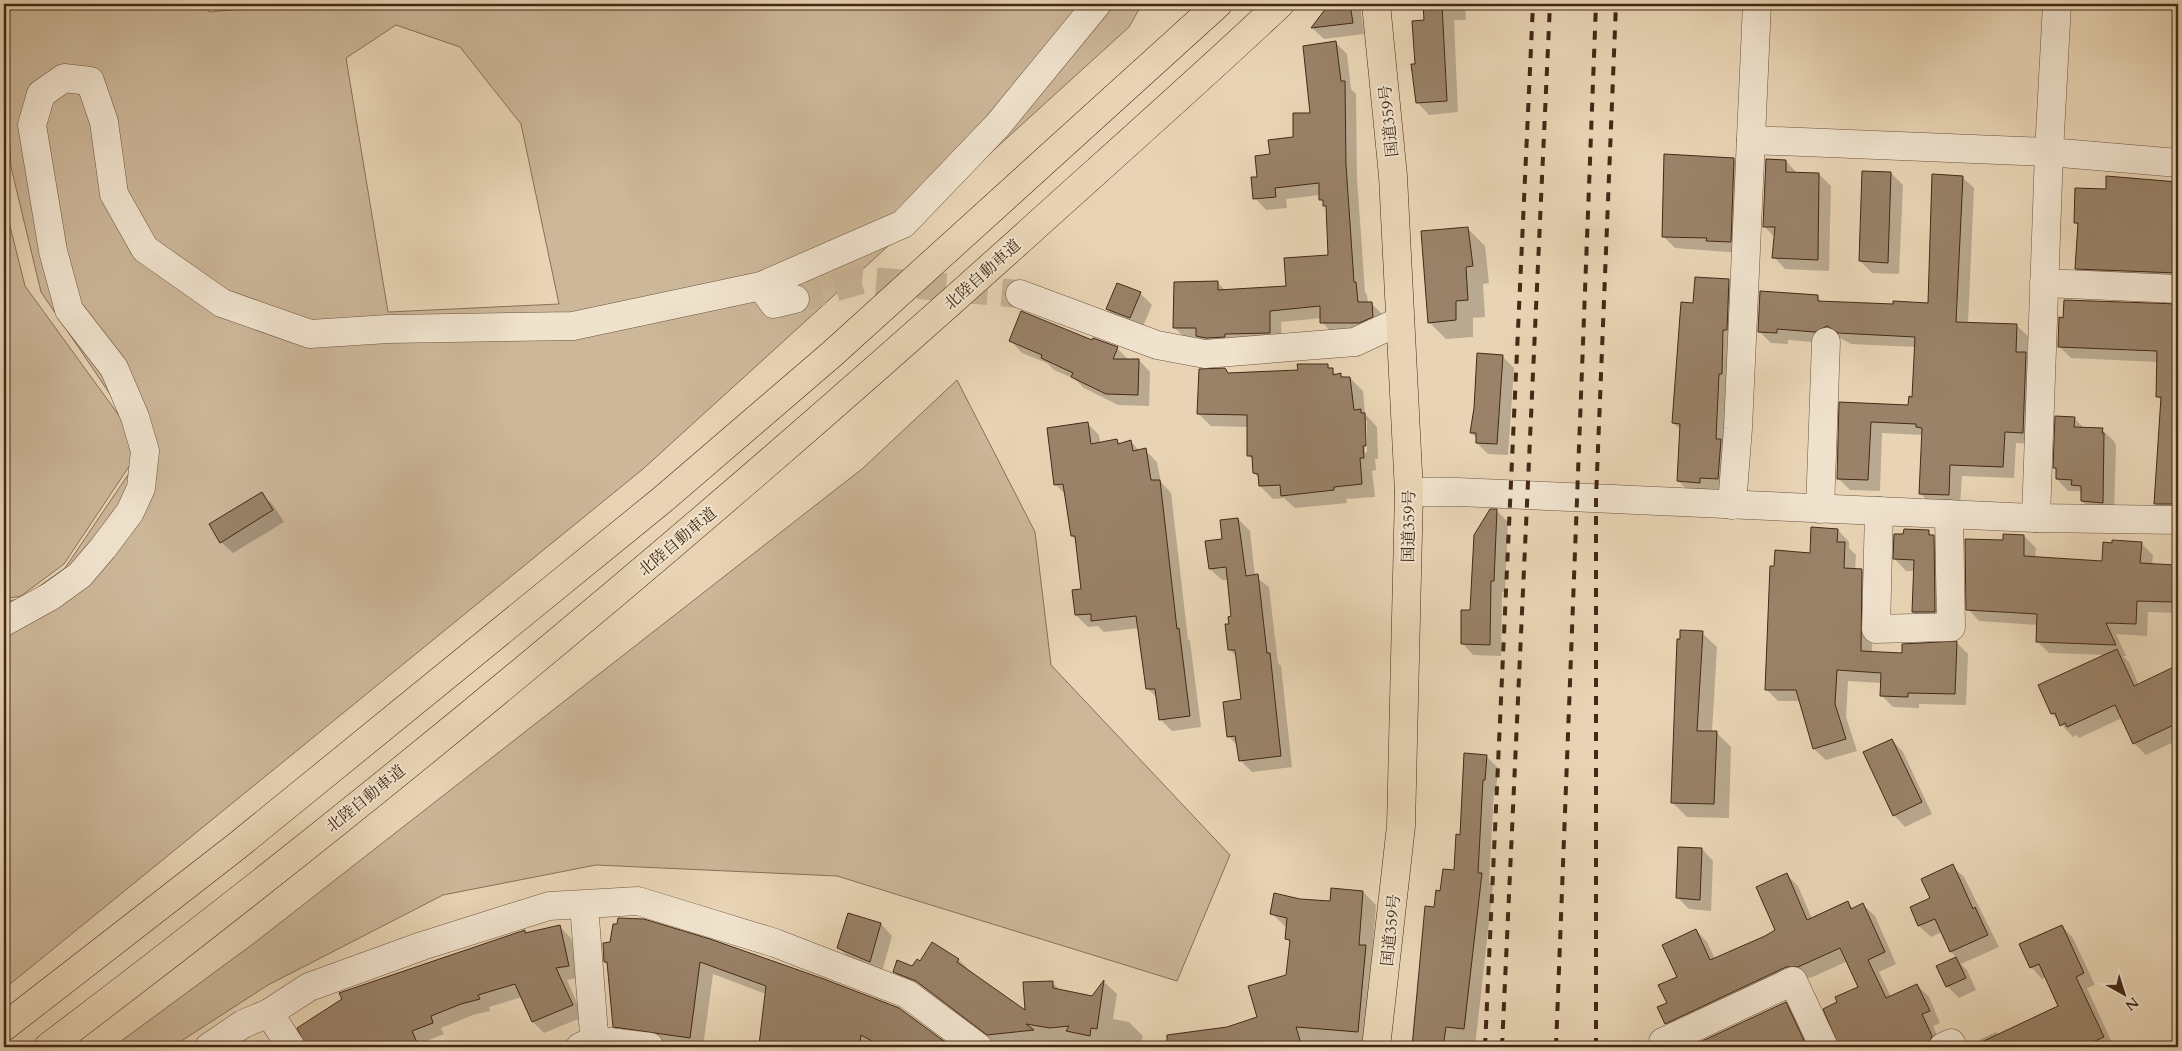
<svg xmlns="http://www.w3.org/2000/svg" width="2182" height="1051" viewBox="0 0 2182 1051" font-family="Cardo,'Noto Serif JP',serif">
<style>
.green{fill:#ccb799;stroke:#887058;fill-rule:evenodd}
.shadow{fill:#0003;fill-rule:evenodd}
.building{fill:#998268;stroke:#442916}
.lines{fill:none;stroke-linecap:round;stroke-linejoin:round}
.minor-tunnel{stroke:#c7b294;stroke-width:28;stroke-dasharray:28 14;stroke-linecap:butt}
.minor-casing{stroke:#6d543e;stroke-width:29}
.trunk-casing{stroke:#442916;stroke-width:29}
.motorway-casing{stroke:#442916;stroke-width:29}
.minor{stroke:#f0e3ce;stroke-width:28}
.trunk{stroke:#e8d4b4;stroke-width:28}
.motorway{stroke:#e8d4b4;stroke-width:28}
.rail{stroke:#442916;stroke-width:4;stroke-dasharray:9 9;stroke-linecap:butt}
.labels{text-anchor:middle;stroke-width:4;stroke-linejoin:round;paint-order:stroke}
.street-label{font-size:16px;fill:#442916;stroke:#f0e3ce}
</style>
<rect width="100%" height="100%" fill="#e8d4b4"/>
<filter id="stains"><feTurbulence type="fractalNoise" baseFrequency=".004" numOctaves="4"/><feColorMatrix values="0 0 0 0 .2 0 0 0 0 .09 0 0 0 0 .02 0 0 0 .5 -.17"/></filter>
<radialGradient id="worn" r=".72"><stop offset=".6" stop-color="#630" stop-opacity="0"/><stop offset="1" stop-color="#630" stop-opacity=".3"/></radialGradient>
<g class="green">
<path d="M4 4H206L209 12 298 4H1142L1129 27 643 469 4 989V602L23 598 65 568 136 463 135 431 41 292 11 167 4 48ZM396 25 460 47 521 124 559 304 388 312 346 58Z"/>
<polygon points="4,202 25,286 131,432 132,462 64,564 21,596 4,599"/>
<polygon points="957,380 1035,532 1051,665 1230,855 1177,981 837,876 596,865 443,895 268,985 172,1047 113,1047 253,944 862,469"/>
</g>
<g class="shadow">
<polygon points="1331,4 1360,4 1364,34 1324,39 1312,28"/>
<polygon points="1424,4 1465,4 1466,20 1454,20 1458,112 1429,115 1418,103 1413,65 1416,65 1425,22"/>
<polygon points="1336,43 1347,54 1351,89 1356,94 1357,178 1365,292 1367,295 1368,303 1371,303 1383,315 1384,328 1333,334 1322,322 1322,318 1281,322 1282,344 1209,347 1201,339 1186,339 1174,327 1217,282 1225,290 1287,287 1329,256 1327,209 1320,195 1286,199 1287,208 1266,210 1255,198 1258,178 1271,155 1294,139 1311,115"/>
<polygon points="1734,160 1746,171 1742,253 1675,248 1663,236"/>
<polygon points="1786,161 1798,174 1819,174 1831,186 1829,271 1785,269 1774,257 1775,238 1764,226"/>
<polygon points="1891,173 1903,185 1899,274 1872,273 1860,261"/>
<polygon points="1962,177 1974,188 1968,323 2016,325 2028,336 2027,355 2037,365 2035,444 2016,443 2014,478 1962,476 1960,506 1932,505 1920,493 1923,435 1882,433 1880,491 1850,490 1838,478 1841,403 1909,406 1914,398 1916,347 1851,344 1840,338 1827,343 1788,340 1788,344 1771,343 1759,331 1817,297 1823,303 1894,306 1929,304"/>
<polygon points="2133,181 2178,183 2178,284 2088,280 2076,268 2079,226 2075,222 2107,190"/>
<polygon points="1467,228 1485,246 1489,283 1483,284 1485,317 1473,318 1473,337 1446,339 1429,322"/>
<polygon points="1728,280 1740,292 1730,490 1711,489 1711,494 1690,492 1678,481 1681,430 1673,423 1694,304"/>
<polygon points="1140,293 1152,305 1142,329 1119,321 1107,309"/>
<polygon points="2065,301 2178,306 2178,516 2167,515 2156,504 2161,400 2157,396 2158,362 2071,358 2059,346"/>
<polygon points="1011,341 1093,341 1117,348 1129,360 1139,360 1150,372 1149,406 1118,405 1084,388 1075,379 1054,370 1047,363 1022,353"/>
<polygon points="1502,356 1514,368 1508,455 1488,454 1477,443 1477,438 1471,433"/>
<path d="M1327 365 1337 375 1350 378 1363 391 1365 414 1377 427 1378 459H1375L1376 470 1372 471 1375 497 1346 499 1347 503 1295 508 1284 498 1273 499 1260 486V479L1254 473V461L1248 455V427L1211 426 1198 413 1229 374 1299 371ZM1364 418 1367 421V452L1365 453Z"/>
<polygon points="2074,418 2085,429 2102,430 2114,441 2116,446 2114,514 2094,513 2082,501 2082,494 2079,491 2068,491 2057,479 2057,470 2055,468"/>
<polygon points="1088,424 1099,435 1100,443 1117,440 1121,444 1131,442 1140,451 1145,450 1157,462 1161,482 1171,493 1188,639 1190,641 1201,727 1172,731 1161,720 1158,699 1148,689 1139,628 1104,632 1098,626 1088,627 1076,615 1083,590 1077,541 1072,536 1066,495 1056,485"/>
<polygon points="261,494 273,505 284,522 233,553 221,542"/>
<polygon points="1497,511 1508,522 1505,592 1502,592 1501,656 1473,655 1462,643"/>
<polygon points="1238,519 1250,531 1255,576 1269,587 1278,663 1281,666 1292,767 1252,772 1240,760 1238,746 1228,736 1242,700 1237,657 1230,650 1232,618 1228,580 1222,580 1210,569"/>
<polygon points="1838,530 1849,542 1849,548 1856,555 1855,570 1861,570 1873,582 1872,653 1903,655 1956,642 1968,654 1966,705 1919,704 1919,708 1893,707 1881,695 1882,683 1848,681 1846,717 1857,751 1826,760 1814,749 1800,701 1778,701 1766,689 1776,567 1811,554"/>
<polygon points="1928,532 1945,548 1946,623 1925,624 1913,612 1915,571 1906,571 1895,559"/>
<polygon points="2024,536 2036,548 2035,558 2103,562 2141,543 2153,555 2152,565 2178,566 2178,613 2148,612 2147,636 2116,634 2126,656 2123,656 2129,662 2139,686 2178,666 2178,740 2146,755 2134,743 2122,718 2079,738 2077,735 2073,737 2052,714 2107,655 2049,653 2037,641 2038,625 1979,621 1968,609 2004,542"/>
<polygon points="1702,633 1717,647 1712,732 1716,732 1731,747 1729,818 1687,817 1672,802"/>
<polygon points="1892,740 1903,752 1932,814 1905,827 1894,815"/>
<polygon points="1486,756 1498,768 1496,791 1494,791 1489,882 1493,886 1475,1047 1413,1047 1427,908 1435,909 1441,893 1455,871 1461,836"/>
<polygon points="1702,849 1713,861 1711,911 1689,909 1677,897"/>
<polygon points="1952,866 1964,877 1999,947 1961,964 1967,970 1976,990 1959,998 1947,986 1938,967 1957,958 1951,952 1942,932 1931,937 1919,926 1911,908 1932,899"/>
<polygon points="1787,875 1798,886 1812,919 1847,903 1854,909 1863,905 1875,916 1896,964 1879,972 1891,997 1917,985 1929,997 1940,1023 1933,1026 1940,1043 1931,1047 1841,1047 1839,1003 1860,988 1848,961 1810,978 1798,978 1677,1035 1666,1023 1669,1004 1696,930 1707,942 1715,959 1777,930"/>
<polygon points="1363,892 1376,905 1372,954 1379,960 1371,1045 1350,1043 1349,1047 1179,1047 1178,1038 1227,1028 1258,1018 1288,976 1291,943 1286,939 1287,928 1272,914 1300,900 1331,902"/>
<polygon points="881,924 892,936 882,972 850,959 838,947"/>
<polygon points="614,925 899,1009 950,1047 763,1047 760,1044 766,994 713,974 703,1047 667,1047 628,1040 614,1026 608,965 605,962"/>
<polygon points="2062,926 2073,938 2095,985 2087,988 2114,1047 1982,1047 1979,1040 1996,1032 1999,1035 2059,1007 2046,977 2042,979 2031,967"/>
<polygon points="560,927 571,938 580,977 567,980 583,1017 544,1033 533,1022 522,997 489,1007 490,1011 473,1015 441,1028 444,1034 422,1043 424,1047 309,1047 299,1029 524,931 526,934"/>
<polygon points="933,943 959,960 972,973 1026,1013 1052,982 1061,991 1092,998 1104,982 1117,994 1113,1019 1129,1022 1143,1036 1140,1047 1055,1047 1059,1042 999,1047 931,994 908,985 894,971 912,968 920,963"/>
<polygon points="1785,1003 1797,1015 1813,1047 1704,1047 1702,1042"/>
<polygon points="258,1040 265,1047 243,1047"/>
</g>
<g class="building">
<polygon points="1329,4 1350,4 1353,23 1311,28"/>
<polygon points="1423,4 1442,4 1447,101 1416,103 1411,64 1415,64 1412,21 1424,20"/>
<polygon points="1336,41 1341,81 1345,81 1346,165 1354,282 1356,282 1358,302 1372,302 1373,317 1359,323 1320,323 1320,306 1270,311 1270,333 1225,334 1225,337 1206,338 1196,336 1196,328 1173,328 1174,282 1218,281 1218,290 1286,286 1284,258 1328,255 1326,206 1323,206 1323,200 1319,200 1319,183 1275,188 1276,197 1253,199 1251,177 1257,177 1255,156 1270,154 1268,140 1293,137 1293,113 1310,113 1303,46"/>
<polygon points="1664,154 1734,158 1731,242 1706,241 1707,238 1662,237"/>
<polygon points="1766,159 1786,160 1786,172 1819,173 1818,260 1772,258 1775,227 1763,227"/>
<polygon points="1862,171 1891,172 1888,263 1859,261"/>
<polygon points="1932,174 1963,176 1956,322 2017,324 2016,352 2026,352 2023,433 2005,432 2003,467 1950,465 1949,495 1919,494 1922,428 1916,427 1916,424 1871,422 1868,480 1837,479 1839,402 1908,405 1909,396 1912,397 1915,337 1838,333 1827,326 1815,332 1777,329 1777,333 1758,332 1760,291 1818,295 1818,301 1893,304 1893,301 1928,303"/>
<polygon points="2106,176 2178,182 2178,273 2075,269 2078,223 2074,223 2075,188 2106,189"/>
<polygon points="1468,227 1473,266 1466,267 1468,300 1456,301 1456,320 1428,323 1421,231"/>
<polygon points="1695,277 1729,279 1727,330 1723,330 1722,374 1719,374 1716,439 1721,439 1718,479 1700,478 1700,483 1677,481 1680,424 1672,423 1681,302 1693,303"/>
<polygon points="1117,283 1141,292 1130,318 1106,309"/>
<polygon points="2064,300 2178,304 2178,504 2154,504 2161,397 2156,397 2157,351 2058,347 2059,317 2063,318"/>
<polygon points="1021,311 1092,340 1093,338 1118,347 1113,359 1139,359 1138,395 1106,394 1071,377 1073,373 1041,358 1042,355 1009,341"/>
<polygon points="1477,353 1503,355 1497,444 1476,443 1476,433 1470,433 1474,408"/>
<polygon points="1297,364 1328,364 1328,368 1333,368 1333,375 1341,373 1341,377 1350,377 1354,410 1361,409 1361,413 1365,413 1366,446 1363,446 1364,458 1360,458 1362,484 1334,487 1334,490 1281,496 1280,485 1259,486 1258,474 1253,473 1252,456 1247,456 1247,415 1197,414 1199,369 1225,368 1228,373 1298,370"/>
<polygon points="2055,416 2075,417 2074,427 2103,428 2102,433 2104,433 2103,503 2081,501 2081,486 2071,485 2072,480 2056,479 2056,468 2053,468"/>
<polygon points="1088,422 1091,444 1117,439 1118,444 1131,440 1133,451 1146,448 1151,480 1160,480 1177,629 1179,628 1190,716 1159,720 1155,689 1146,689 1136,616 1091,621 1091,614 1075,615 1072,590 1081,589 1075,536 1071,536 1063,484 1054,485 1047,428"/>
<polygon points="262,492 273,510 220,543 209,524"/>
<polygon points="1490,509 1497,509 1494,581 1491,581 1490,645 1461,644 1461,610 1470,610 1474,535"/>
<polygon points="1238,518 1246,576 1258,574 1267,653 1270,653 1281,756 1239,761 1235,736 1227,737 1223,702 1241,699 1235,650 1228,650 1225,624 1229,624 1228,617 1231,616 1226,567 1209,569 1205,541 1222,539 1220,520"/>
<polygon points="1811,527 1838,529 1837,542 1845,542 1844,568 1862,569 1861,651 1902,653 1902,644 1957,641 1955,694 1908,693 1908,697 1880,696 1881,673 1837,670 1835,704 1846,739 1813,749 1796,690 1765,690 1770,566 1774,566 1775,550 1810,553"/>
<polygon points="1904,529 1929,530 1929,535 1934,535 1935,612 1912,612 1914,560 1893,559 1894,534 1903,534"/>
<polygon points="2003,534 2024,535 2024,556 2102,561 2103,542 2112,543 2112,540 2142,542 2140,563 2175,565 2173,602 2137,601 2136,624 2106,623 2116,645 2036,642 2037,614 1966,610 1965,539 2003,540"/>
<polygon points="1680,630 1703,631 1697,731 1717,731 1714,804 1671,803 1677,639 1680,639"/>
<polygon points="2117,649 2134,686 2178,665 2178,723 2133,744 2115,705 2067,727 2065,723 2060,726 2055,713 2051,714 2038,685"/>
<polygon points="1892,739 1922,802 1893,816 1863,752"/>
<polygon points="1464,753 1487,755 1485,780 1483,780 1478,873 1482,873 1464,1029 1446,1027 1443,1047 1412,1047 1425,906 1434,907 1436,890 1440,891 1443,869 1454,870 1456,834 1460,835"/>
<polygon points="1678,847 1702,848 1700,900 1676,898"/>
<polygon points="1953,864 1973,909 1975,907 1988,935 1950,952 1935,919 1918,926 1910,907 1930,898 1921,879"/>
<polygon points="1787,873 1807,920 1848,901 1851,909 1863,903 1885,952 1868,960 1886,998 1917,984 1930,1011 1922,1014 1932,1036 1928,1047 1839,1047 1823,1009 1837,1002 1835,997 1858,987 1840,948 1798,967 1786,967 1665,1024 1657,1007 1667,1003 1658,985 1677,977 1662,945 1696,929 1710,960 1765,936 1775,930 1756,887"/>
<polygon points="1331,888 1363,891 1359,945 1366,945 1358,1032 1296,1027 1302,1047 1167,1047 1167,1035 1227,1027 1257,1017 1248,986 1286,975 1290,940 1285,939 1287,918 1270,914 1274,893 1300,899 1330,901"/>
<polygon points="848,913 881,923 870,962 837,948"/>
<polygon points="618,918 644,919 710,939 824,979 899,1008 952,1047 883,1047 861,1035 859,1047 776,1047 759,1045 766,986 700,962 690,1038 613,1027 607,962 604,962 603,943 610,942 613,924 617,924"/>
<polygon points="560,925 569,966 556,968 573,1005 532,1022 515,984 478,995 480,999 461,1004 431,1016 433,1023 412,1031 419,1047 306,1047 297,1028 342,999 339,993 525,930 525,933"/>
<polygon points="2062,925 2084,973 2076,977 2104,1037 2093,1042 2095,1047 1971,1047 2058,1006 2039,964 2030,968 2019,944"/>
<polygon points="932,942 959,959 957,962 1025,1010 1023,982 1053,981 1053,988 1092,996 1104,980 1097,1029 1091,1028 1090,1036 1066,1031 1069,1026 1050,1028 1026,1024 1034,1030 987,1035 916,981 893,972 897,960 912,966 917,959 920,961"/>
<polygon points="1956,957 1966,978 1946,987 1936,966"/>
<polygon points="1786,1002 1807,1047 1703,1047 1700,1042"/>
</g>
<g class="lines">
<polyline class="minor-tunnel" points="795,299 861,280 1020,294"/>
<defs>
<g id="minor">
<polyline points="1751,140 2049,152 2178,163"/>
<polyline points="2044,283 2178,289"/>
<polyline points="761,286 774,304 795,299"/>
<polyline points="1020,294 1157,345 1205,354 1355,342 1400,321"/>
<polyline points="1409,492 1458,492 2036,518 2178,520"/>
<polyline points="1732,505 1738,428 1757,4"/>
<polyline points="1820,509 1826,342"/>
<polyline points="1879,511 1876,629 1951,627 1949,514"/>
<polyline points="2036,518 2049,152 2057,4"/>
<polyline points="4,622 51,596 80,575 103,548 130,512 141,488 145,451 135,417 114,368 69,310 53,251 32,125 41,94 64,78 90,81 104,122 114,194 145,249 222,303 310,334 388,329 573,326 761,286 903,224 997,126 1097,4"/>
<polyline points="584,905 595,1047"/>
<polyline points="269,1013 291,1047"/>
<polyline points="209,1047 243,1024 269,1013 309,987 422,946 549,906 638,901 775,943 907,994 978,1047"/>
<polyline points="580,1047 594,1040 650,1047"/>
<polyline points="1663,1047 1663,1042 1793,981 1824,1047"/>
<polyline points="1943,1047 1951,1043 1953,1047"/>
</g>
<polyline id="trunk" points="1376,4 1393,176 1409,492 1401,826 1376,1047"/>
<g id="motorway">
<polyline points="4,1027 237,846 662,500 832,354 1218,4"/>
<path d="M48 1047C387 791 713 517 1028 233 1112 157 1197 82 1280 4"/>
</g>
</defs>
<use href="#minor" class="minor-casing"/>
<use href="#trunk" class="trunk-casing"/>
<use href="#motorway" class="motorway-casing"/>
<use href="#minor" class="minor"/>
<use href="#trunk" class="trunk"/>
<use href="#motorway" class="motorway"/>
<g class="rail">
<polyline points="1485,1047 1533,4"/>
<polyline points="1502,1047 1550,4"/>
<polyline points="1556,1047 1596,4"/>
<polyline points="1596,1047 1596,498 1616,4"/>
</g>
</g>
<g class="labels">
<g class="street-label">
<text transform="translate(1388 121) rotate(-96)" y="6">国道359号</text>
<text transform="translate(982 274) rotate(-42)" y="6">北陸自動車道</text>
<text transform="translate(1408 526) rotate(-89)" y="6">国道359号</text>
<text transform="translate(677 541) rotate(-40)" y="6">北陸自動車道</text>
<text transform="translate(365 798) rotate(-39)" y="6">北陸自動車道</text>
<text transform="translate(1390 930) rotate(-84)" y="6">国道359号</text>
</g>
</g>
<rect width="2182" height="1051" fill="none" stroke="#e8d4b4" stroke-width="20"/>
<rect x="5" y="5" width="2172" height="1041" fill="none" stroke="#442916" stroke-width="2.5"/>
<rect x="10" y="10" width="2162" height="1031" fill="none" stroke="#442916"/>
<g transform="translate(2124 994) rotate(141)" stroke="#f0e3ce" stroke-width="4" paint-order="stroke">
<path d="M0-4L9 19L0 12L-9 19Z" fill="#442916"/>
<text y="-8" font-size="14" font-weight="bold" text-anchor="middle" fill="#442916">N</text>
</g>
<rect width="100%" height="100%" filter="url(#stains)"/>
<rect width="100%" height="100%" fill="url(#worn)"/>
</svg>
